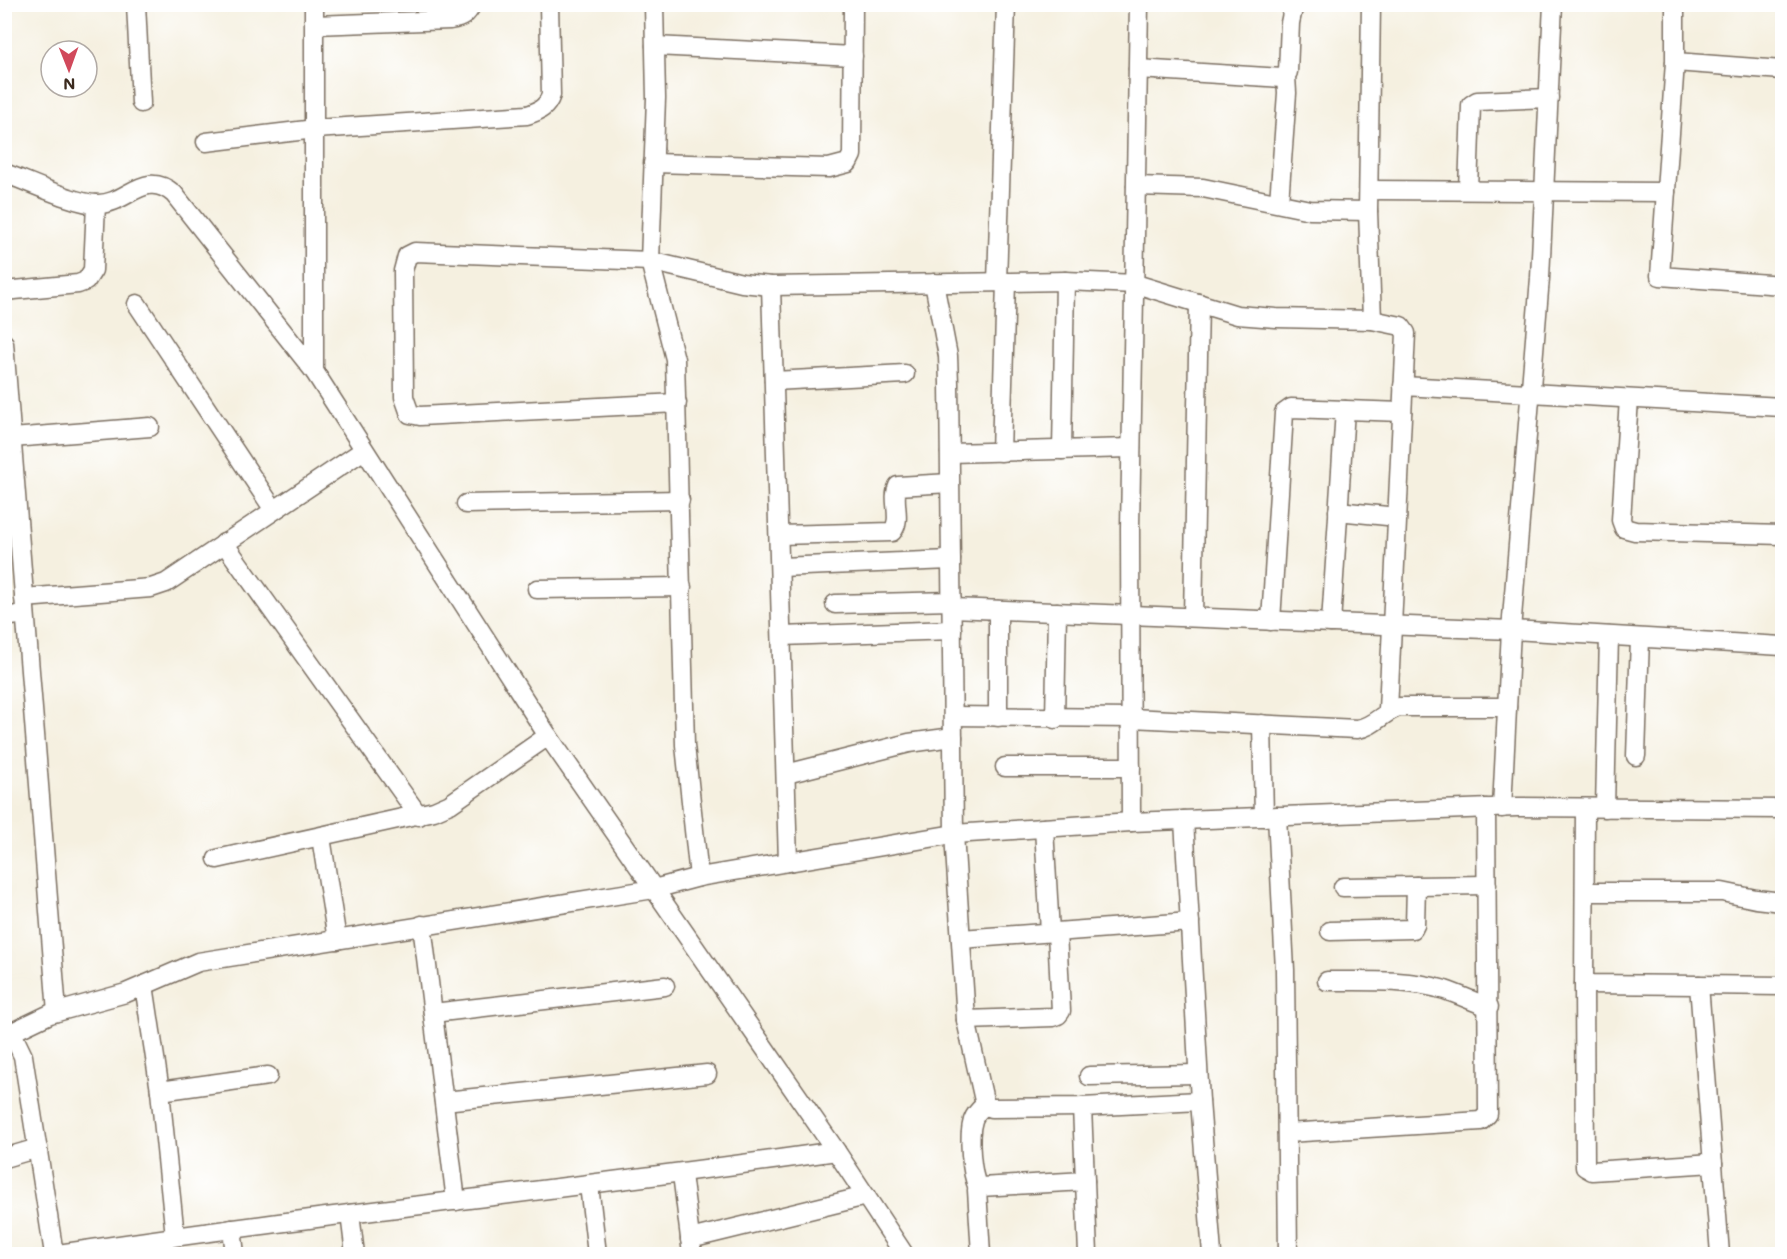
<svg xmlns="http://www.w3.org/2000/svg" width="1787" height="1259" viewBox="0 0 1787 1259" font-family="Mali,sans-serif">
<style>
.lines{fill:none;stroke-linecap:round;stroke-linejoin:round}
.minor-casing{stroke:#7c6f62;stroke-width:21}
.minor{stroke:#fff;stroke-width:18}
</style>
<rect width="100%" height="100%" fill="#fff"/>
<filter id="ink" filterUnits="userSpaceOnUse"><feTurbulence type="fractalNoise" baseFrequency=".0167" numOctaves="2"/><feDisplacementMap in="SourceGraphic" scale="12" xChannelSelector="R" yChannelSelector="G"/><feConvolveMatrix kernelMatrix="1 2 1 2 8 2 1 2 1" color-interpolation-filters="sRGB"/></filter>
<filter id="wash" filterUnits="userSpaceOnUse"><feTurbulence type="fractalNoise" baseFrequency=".008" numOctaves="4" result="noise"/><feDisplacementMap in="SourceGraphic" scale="24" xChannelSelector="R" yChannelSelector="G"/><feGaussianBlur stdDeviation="1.35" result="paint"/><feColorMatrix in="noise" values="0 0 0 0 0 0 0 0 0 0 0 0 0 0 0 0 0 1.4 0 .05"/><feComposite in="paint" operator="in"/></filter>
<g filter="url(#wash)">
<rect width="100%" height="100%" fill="#f5f0e0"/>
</g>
<g filter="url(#ink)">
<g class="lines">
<defs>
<g id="minor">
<polyline points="136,4 141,103"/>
<polyline points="654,4 656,98 650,261 675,359 685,745 699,877"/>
<polyline points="1371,4 1368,211 1372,320"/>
<polyline points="1675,4 1675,62 1660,276 1782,285"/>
<path d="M315 25 450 20C462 18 467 15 472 4"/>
<polyline points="655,46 853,56"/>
<polyline points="1675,62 1782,70"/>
<polyline points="1138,69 1282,78 1288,72 1290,23 1294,4"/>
<path d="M206 142 315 129 527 115C540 111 547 107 551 95L549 4"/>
<polyline points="653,163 829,168 848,163 852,155 853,4"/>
<path d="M4 173C27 181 75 204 97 204 127 205 144 168 174 194L314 371 548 736 836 1151 904 1254"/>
<polyline points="1136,186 1203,188 1310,210 1368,211"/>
<polyline points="1369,190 1666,192"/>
<polyline points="1468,190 1471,105 1477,101 1549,98"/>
<polyline points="1279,202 1287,93 1286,76"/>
<polyline points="997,282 1006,4"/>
<polyline points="934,283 948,356 949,383 954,834 966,1020 985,1105 991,1108 1082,1107 1200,1101"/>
<polyline points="771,286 788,862"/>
<polyline points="4,291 78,284 86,281 93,270 96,204"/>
<polyline points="137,304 274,510"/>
<polyline points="4,343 57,1012"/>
<polyline points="314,371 314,4"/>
<polyline points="774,381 905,374"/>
<polyline points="1403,386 1782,407"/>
<polyline points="1629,399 1621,520 1624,528 1635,531 1782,535"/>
<polyline points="677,403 420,416 410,414 404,397 403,271 407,256 415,252 650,261 742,283 771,286 1065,281 1136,284 1237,315 1276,318 1372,320 1401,326 1406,333 1388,710"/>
<polyline points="12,438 150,427"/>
<polyline points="1062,450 1065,281"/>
<polyline points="1001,452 1006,282"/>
<polyline points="950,453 1131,448"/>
<polyline points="466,504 680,500"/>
<polyline points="1338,511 1397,517"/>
<path d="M779 535 892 532C903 519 891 500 898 486L950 483"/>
<polyline points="224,543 419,816"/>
<polyline points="780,567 951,560"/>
<polyline points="537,589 682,587"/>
<polyline points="24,598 151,588 166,583 364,450"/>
<polyline points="835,604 952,601"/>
<polyline points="952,608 1511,630 1782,646"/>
<polyline points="4,617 25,614"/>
<polyline points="1193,617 1199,303"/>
<polyline points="1271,621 1284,413 1291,408 1402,412"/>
<polyline points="1331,623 1345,410"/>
<polyline points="782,636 952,630"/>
<path d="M953 716 1131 718 1357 729C1374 727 1383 712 1399 707H1507"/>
<polyline points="998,717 998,610"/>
<polyline points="1055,719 1057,612"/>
<polyline points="1262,724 1264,817"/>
<polyline points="1636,756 1640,638"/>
<polyline points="1005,767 1131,767"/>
<polyline points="786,774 909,743 953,737"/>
<polyline points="1502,808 1511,630 1540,278 1553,4"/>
<polyline points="1585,808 1584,984 1699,985 1720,1254"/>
<polyline points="1605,808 1609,636"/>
<polyline points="1277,816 1285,970 1288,1254"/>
<polyline points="1184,820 1200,1101 1212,1254"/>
<polyline points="1131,822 1130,528 1139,4"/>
<polyline points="1044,828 1050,932"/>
<polyline points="321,837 337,940"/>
<polyline points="217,859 434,811 450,804 548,736"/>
<polyline points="1343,887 1487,885"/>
<polyline points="1585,892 1722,892 1756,899 1782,902"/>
<polyline points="422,925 456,1201"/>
<polyline points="1330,931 1413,929 1415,925 1416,886"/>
<polyline points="961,939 1190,922"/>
<path d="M1327 981C1366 981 1407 979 1445 990 1460 995 1474 1002 1489 1007"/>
<polyline points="1584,984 1585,1167 1592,1171 1713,1163"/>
<polyline points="144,985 160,1091 175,1236"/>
<polyline points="1699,985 1782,986"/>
<polyline points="433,1013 665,986"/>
<polyline points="966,1020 1053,1017 1058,1015 1061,1011 1057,932"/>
<polyline points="4,1027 12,1033 23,1056 54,1254"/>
<polyline points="4,1036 50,1014 126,993 198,962 654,889 699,877 954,834 1131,822 1517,807 1782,809"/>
<polyline points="1089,1076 1198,1074"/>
<polyline points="160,1091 268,1076"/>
<polyline points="444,1101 707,1074"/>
<polyline points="1082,1107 1088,1254"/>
<polyline points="1287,1133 1481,1121 1488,1114 1486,808"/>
<polyline points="4,1158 38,1148"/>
<polyline points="682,1174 692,1254"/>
<polyline points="589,1185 597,1254"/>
<path d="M978 1188C971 1173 968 1136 973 1120 975 1114 980 1109 985 1105"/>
<polyline points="350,1214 355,1254"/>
<polyline points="232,1229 235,1254"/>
<polyline points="690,1239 866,1196"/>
<path d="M58 1254C317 1214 577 1189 836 1151"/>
<polyline points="981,1254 977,1190 980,1187 1085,1181"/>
</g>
</defs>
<use href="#minor" class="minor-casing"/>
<use href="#minor" class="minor"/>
</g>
</g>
<rect width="1787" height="1259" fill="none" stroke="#fff" stroke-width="24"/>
<g transform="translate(69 69) rotate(179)"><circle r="28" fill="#ffffff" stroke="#b1aaa5" stroke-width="1.5"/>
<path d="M0-4.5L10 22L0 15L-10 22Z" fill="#d1495b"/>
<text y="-9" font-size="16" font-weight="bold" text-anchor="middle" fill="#3b2a1e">N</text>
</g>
</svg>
